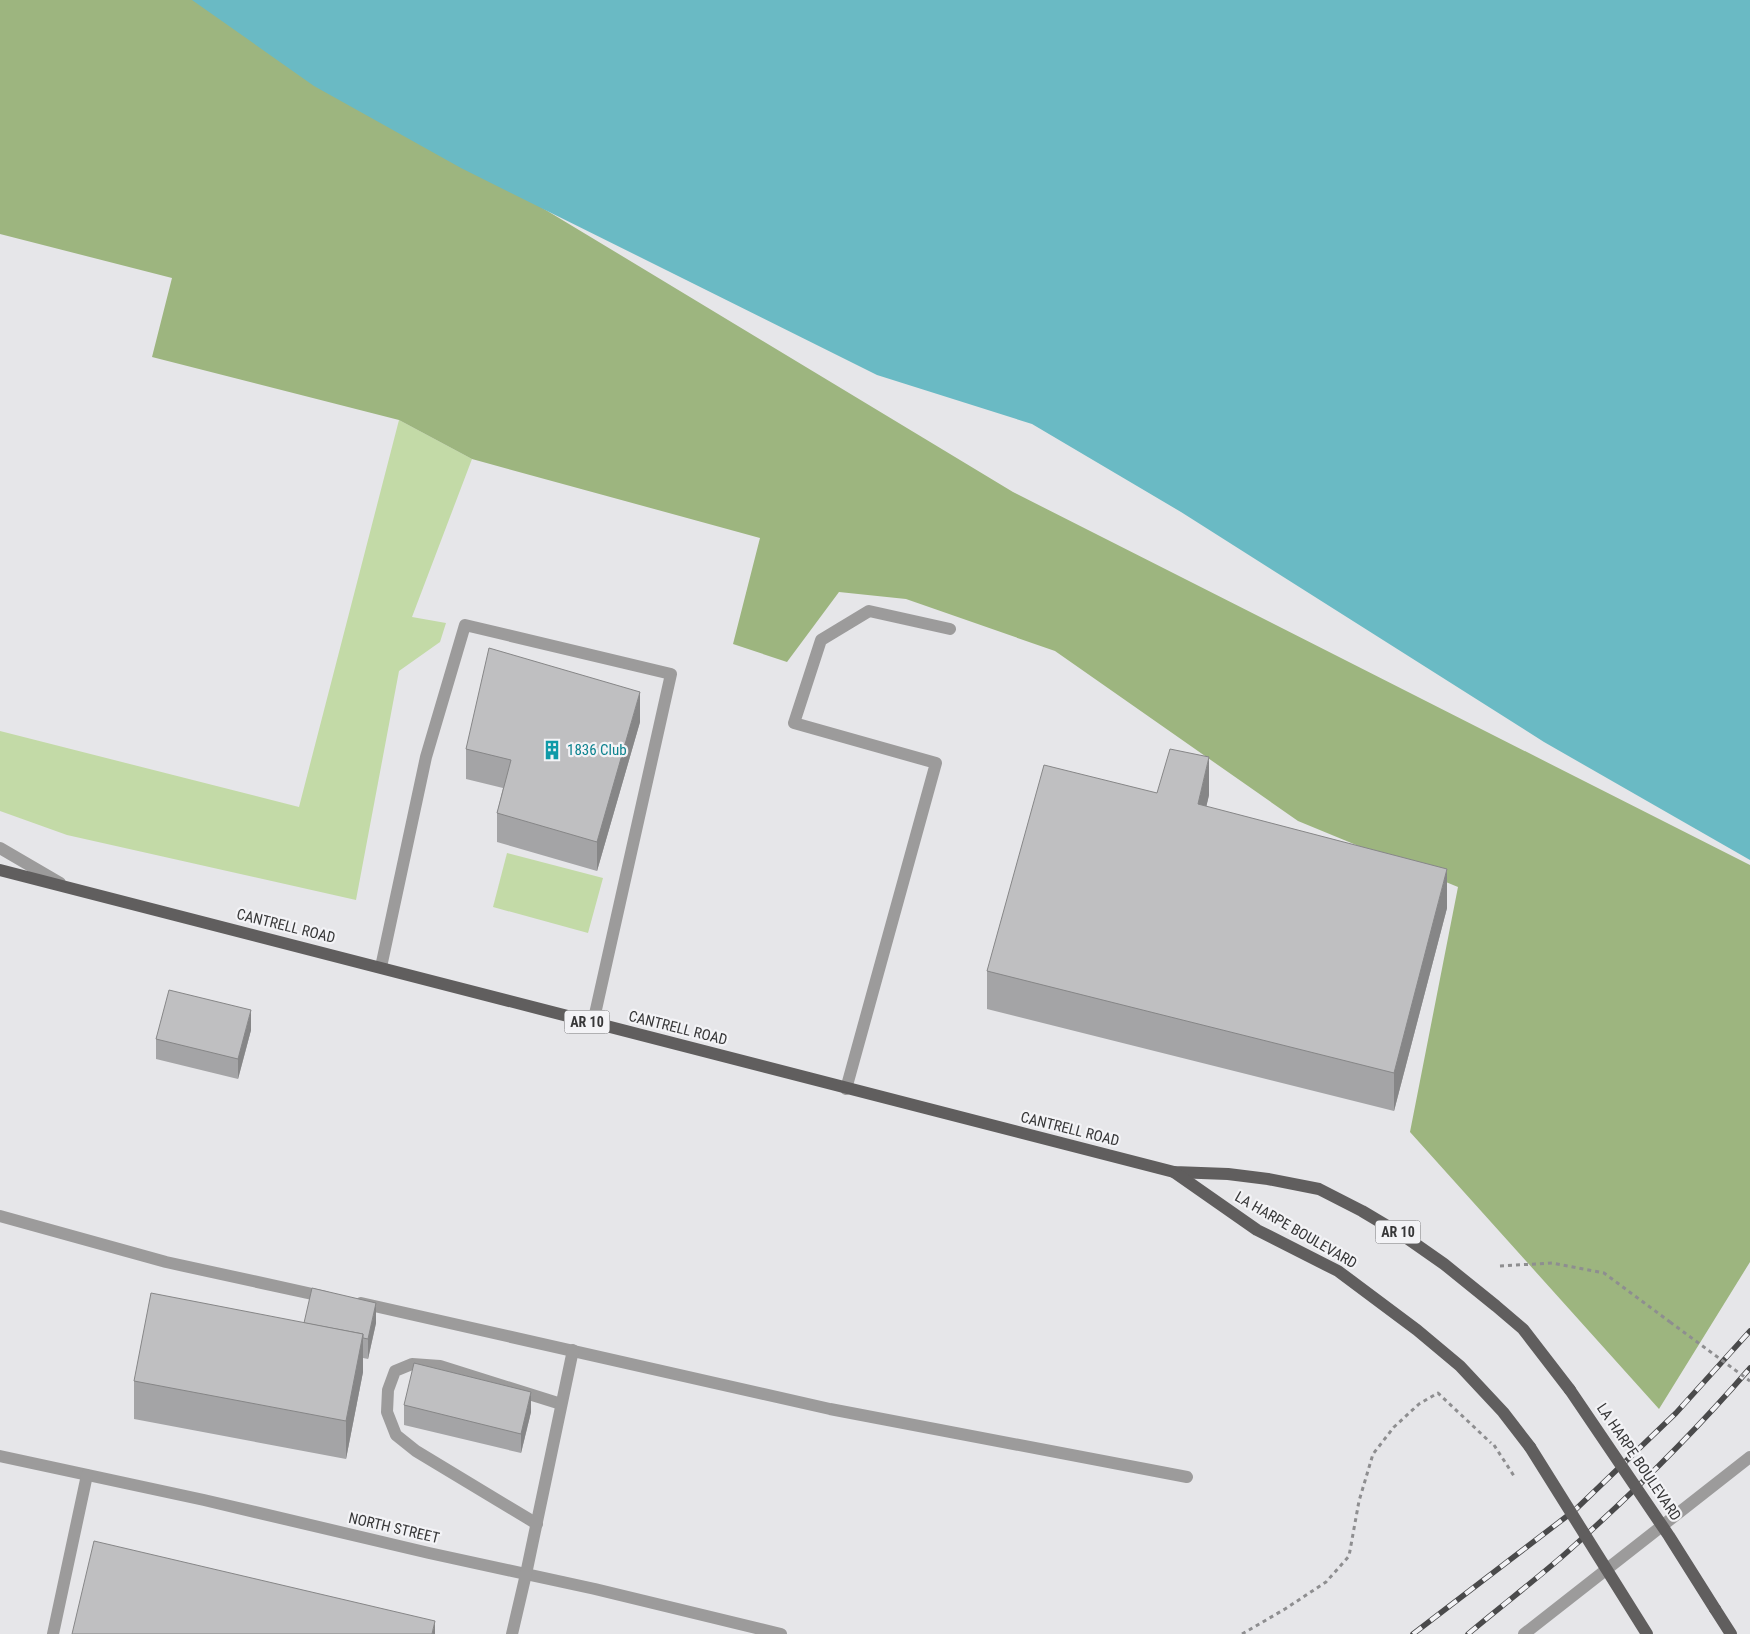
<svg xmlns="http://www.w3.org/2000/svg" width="1750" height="1634" viewBox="0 0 1750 1634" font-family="'Roboto Condensed',sans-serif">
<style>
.green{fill:#c3daa7}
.forest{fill:#9db57f}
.water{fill:#6abac4}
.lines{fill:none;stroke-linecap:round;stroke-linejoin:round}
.path{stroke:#8e8e90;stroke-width:3;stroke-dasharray:4 4;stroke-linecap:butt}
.lane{stroke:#9c9b9b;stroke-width:12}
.primary{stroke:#605e5e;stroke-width:12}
.rail-casing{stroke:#4a4a4b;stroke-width:5.5}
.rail{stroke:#f3f3f6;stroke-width:4;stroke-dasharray:11;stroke-linecap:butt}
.path-bridge{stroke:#8e8e90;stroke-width:3;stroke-dasharray:4 4;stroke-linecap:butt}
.primary-bridge{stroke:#605e5e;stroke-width:12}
.wall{fill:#a4a4a6}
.shaded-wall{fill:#868687}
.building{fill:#bfbfc1;stroke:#868687}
.labels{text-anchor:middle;stroke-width:4.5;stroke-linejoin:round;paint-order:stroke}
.shield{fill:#f3f3f6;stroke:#6f6f71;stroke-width:1}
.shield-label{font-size:14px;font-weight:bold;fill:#373738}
.culture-label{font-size:15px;fill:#0d838f;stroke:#f3f3f6;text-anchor:start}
.street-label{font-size:15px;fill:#373738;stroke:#f3f3f6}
</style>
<rect width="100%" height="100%" fill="#e6e6e9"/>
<g class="green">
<polygon points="399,420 472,459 412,617 446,623 440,642 399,671 356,900 67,835 0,811 0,731 299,807"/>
<polygon points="507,853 603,878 588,933 493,907"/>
</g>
<polygon class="forest" points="0,0 198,0 1013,492 1750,865 1750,1262 1659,1409 1410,1132 1458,887 1298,821 1055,651 906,599 839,592 787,662 733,644 760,538 472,459 399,420 152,357 172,278 0,234"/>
<polygon class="water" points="192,0 1750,0 1750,860 1544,742 1181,512 1032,424 877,375 461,168 314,86"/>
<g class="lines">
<g class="path">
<polyline points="1500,1266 1552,1263 1604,1273 1670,1322"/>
<polyline points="1242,1634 1285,1609 1326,1582 1349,1556 1359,1501 1373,1454 1394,1427 1419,1404 1438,1393 1491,1443"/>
</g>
<g class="lane">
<polyline points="0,848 60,883"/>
<polyline points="381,967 426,757 465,625 671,674 593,1023"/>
<polyline points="846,1089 936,763 794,723 821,640 869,611 950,629"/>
<polyline points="0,1216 166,1262 326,1297"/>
<polyline points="361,1303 830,1409 1187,1477"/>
<polyline points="0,1456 204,1500 429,1553 595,1589 781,1634"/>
<polyline points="537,1524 416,1451 396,1435 387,1412 388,1390 395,1371 412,1364 440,1366 561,1404"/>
<polyline points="53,1634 87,1475"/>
<polyline points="512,1634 526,1574 573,1350"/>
<polyline points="1524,1634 1750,1457"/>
</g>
<g class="primary">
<polyline points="0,870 1174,1172 1228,1174 1268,1179 1319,1189 1362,1211 1404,1236 1444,1264 1496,1306 1523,1329 1570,1390"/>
<polyline points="1174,1172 1257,1230 1338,1271 1417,1330 1460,1366 1503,1412 1530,1447"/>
<polyline points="1715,1609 1731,1634"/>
</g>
<defs>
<g id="rail">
<polyline points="1413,1634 1575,1510 1676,1413 1750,1331"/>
<path d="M1468 1634C1500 1607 1533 1582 1565 1554 1630 1496 1693 1434 1750 1368"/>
</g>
</defs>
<use href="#rail" class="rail-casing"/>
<use href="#rail" class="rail"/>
<g class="path-bridge">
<polyline points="1670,1322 1750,1381"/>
<polyline points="1494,1445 1514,1476"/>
</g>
<g class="primary-bridge">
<polyline points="1570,1390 1669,1536 1715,1609"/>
<polyline points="1530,1447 1647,1634"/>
</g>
</g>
<g class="wall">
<polygon points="640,722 597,871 497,842 497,813 503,788 466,779 466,749"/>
<polygon points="1157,793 1209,795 1206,807 1447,908 1394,1111 987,1009 987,971"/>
<polygon points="251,1030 238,1079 156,1059 156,1039"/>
<polygon points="304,1323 376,1323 368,1359 363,1358 363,1372 346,1459 134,1419 134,1381"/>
<polygon points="404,1405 531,1412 521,1453 404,1425"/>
</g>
<g class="shaded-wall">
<polygon points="640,692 640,722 597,871 597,842"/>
<polygon points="1209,757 1209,795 1198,842 1198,804"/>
<polygon points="1447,869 1447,908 1394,1111 1394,1073"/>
<polygon points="251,1010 251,1030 238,1079 238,1059"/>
<polygon points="376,1303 376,1323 368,1359 368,1339"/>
<polygon points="363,1334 363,1372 346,1459 346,1421"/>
<polygon points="531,1392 531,1412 521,1453 521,1434"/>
<polygon points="435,1621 435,1634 432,1634"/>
</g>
<g class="building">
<polygon points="489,648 640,692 597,842 497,813 511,760 466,749"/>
<polygon points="1170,749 1209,757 1198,804 1447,869 1394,1073 987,971 1044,765 1157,793"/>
<polygon points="169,990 251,1010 238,1059 156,1039"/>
<polygon points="312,1288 376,1303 368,1339 363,1338 363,1334 304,1323"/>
<polygon points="151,1293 363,1334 346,1421 134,1381"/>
<polygon points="414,1363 531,1392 521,1434 404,1405"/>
<polygon points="94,1541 435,1621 432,1634 72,1634"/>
</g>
<defs>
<symbol id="building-bare" viewBox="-9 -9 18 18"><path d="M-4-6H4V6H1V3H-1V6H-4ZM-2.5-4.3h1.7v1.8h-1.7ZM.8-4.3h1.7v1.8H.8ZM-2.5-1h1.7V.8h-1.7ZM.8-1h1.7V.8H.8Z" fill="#0f9aa8" stroke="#f3f3f6" stroke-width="2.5" paint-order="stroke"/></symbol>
</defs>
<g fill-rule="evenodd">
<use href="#building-bare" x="538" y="736" width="28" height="28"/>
</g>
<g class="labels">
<g class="shield">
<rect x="564.5" y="1010.5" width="45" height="23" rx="4"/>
<rect x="1375.5" y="1220.5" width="45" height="23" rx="4"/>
</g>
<g class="shield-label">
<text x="587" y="1027">AR 10</text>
<text x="1398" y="1237">AR 10</text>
</g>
<g class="culture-label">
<text x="567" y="755">1836 Club</text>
</g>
<g class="street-label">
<text transform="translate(286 926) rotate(14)" y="5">CANTRELL ROAD</text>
<text transform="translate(678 1028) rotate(14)" y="5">CANTRELL ROAD</text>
<text transform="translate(1070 1129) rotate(14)" y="5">CANTRELL ROAD</text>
<text transform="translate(1296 1230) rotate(30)" y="5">LA HARPE BOULEVARD</text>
<text transform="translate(1639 1462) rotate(56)" y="5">LA HARPE BOULEVARD</text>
<text transform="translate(394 1528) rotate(13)" y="5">NORTH STREET</text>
</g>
</g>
</svg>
